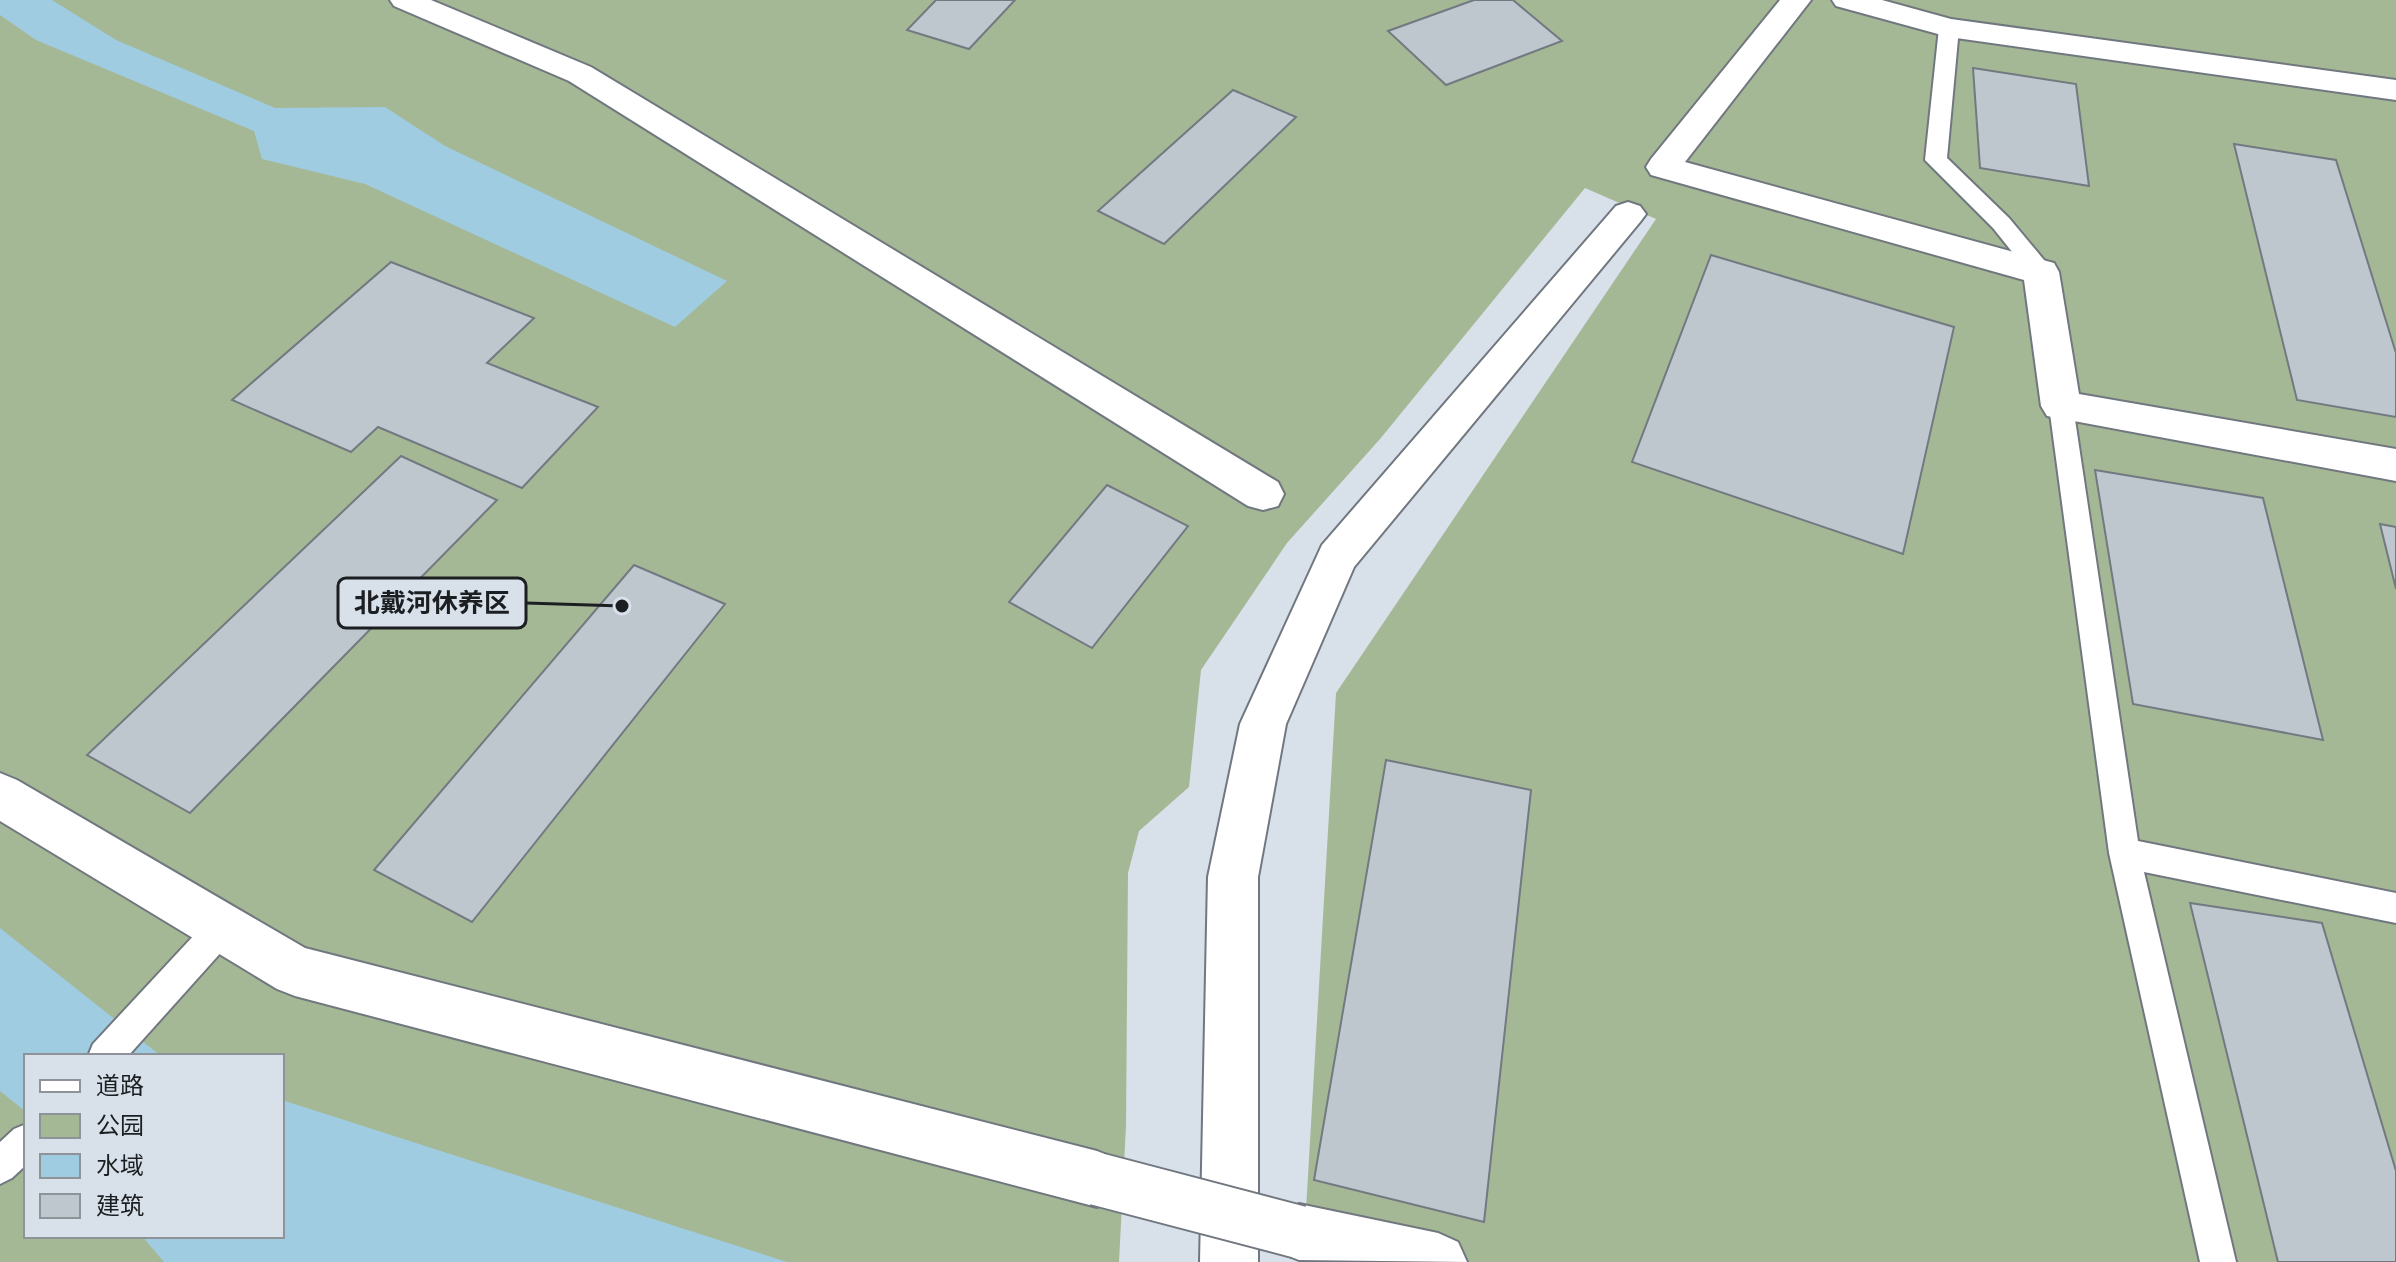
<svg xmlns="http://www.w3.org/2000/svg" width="2396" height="1262" viewBox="0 0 2396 1262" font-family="Arial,'Noto Sans SC',sans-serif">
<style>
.green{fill:#a5b896;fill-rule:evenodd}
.water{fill:#9fcce1}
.building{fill:#bec6ce;stroke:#727981;stroke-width:2}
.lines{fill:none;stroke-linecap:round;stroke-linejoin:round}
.lane-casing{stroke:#71777f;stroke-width:4}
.street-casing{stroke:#71777f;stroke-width:4}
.lane{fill:#fff;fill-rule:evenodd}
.street{fill:#fff;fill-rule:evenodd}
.street-bridge-casing{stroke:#71777f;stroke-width:56;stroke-linecap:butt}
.street-bridge{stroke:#fff;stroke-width:52}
.leader{fill:none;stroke:#1c1f22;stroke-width:3}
.callout-dot{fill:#1c1f22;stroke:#d8e0e9;stroke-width:3}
.callout{fill:#d8e0e9;stroke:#1c1f22;stroke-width:3}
.callout-label{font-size:26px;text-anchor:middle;font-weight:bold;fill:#1c1f22}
</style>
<rect width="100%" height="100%" fill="#d8e0e9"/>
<path class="green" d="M0 0H2396V1262H1303L1336 693 1656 219 1585 188 1380 439 1287 543 1201 670 1189 787 1139 831 1128 873 1126 1126 1119 1262H0ZM26 1056H282V1236H26Z"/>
<g class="water">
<polygon points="0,0 52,0 116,40 275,108 385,107 445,146 727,281 675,327 365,184 262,159 254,131 36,40 0,15"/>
<polygon points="0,928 161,1056 26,1056 26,1112 0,1091"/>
<polygon points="282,1100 787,1262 164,1262 142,1236 282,1236"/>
</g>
<g class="building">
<polygon points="936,0 1015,0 969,49 907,30"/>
<polygon points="1474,0 1513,0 1562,41 1446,85 1388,31"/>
<polygon points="1973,68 2076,84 2089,186 1980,168"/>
<polygon points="1233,90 1296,117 1164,244 1098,211"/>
<polygon points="2234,144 2336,160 2396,353 2396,417 2297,400"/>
<polygon points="1711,255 1954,327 1903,554 1632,462"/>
<polygon points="391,262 534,318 487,363 598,407 522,488 378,427 351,452 232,400"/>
<polygon points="401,456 497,500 190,813 87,755"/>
<polygon points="2095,470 2263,498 2323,740 2133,704"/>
<polygon points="1107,485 1188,526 1092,648 1009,602"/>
<polygon points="2380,524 2396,527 2396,589"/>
<polygon points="634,565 725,604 472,922 374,870"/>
<polygon points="1386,760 1531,790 1484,1222 1314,1180"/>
<polygon points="2190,903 2322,923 2396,1171 2396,1262 2278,1262"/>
</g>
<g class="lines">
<defs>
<g id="lane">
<polygon points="1949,22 1959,28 1947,158 2009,218 2049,266 2053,272 2049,278 2033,278 1993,228 1925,160 1939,28"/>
<polygon points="2061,397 2070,399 2073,406 2138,841 2396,893 2396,923 2144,872 2236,1262 2200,1262 2109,853 2049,406 2052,399"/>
<polygon points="222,912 233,917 238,928 233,939 128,1056 88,1056 93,1044 211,917"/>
<polygon points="26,1124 26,1165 12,1178 0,1184 0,1142 14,1129"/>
</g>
<g id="street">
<polygon points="390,0 431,0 591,67 1278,482 1284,494 1278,506 1263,510 1248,506 569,81 394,6"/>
<polygon points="1780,0 1811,0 1685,162 2054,263 2059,272 2079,394 2396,449 2396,481 2047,416 2041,406 2024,280 1651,175 1646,167 1651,159"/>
<polygon points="1832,0 1882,0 1951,19 2396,80 2396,100 1949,37 1836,6"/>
<polygon points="1628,202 1640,206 1646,214 1640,222 1354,567 1286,724 1258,877 1258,1262 1200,1262 1208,877 1240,724 1322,545 1616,206"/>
<polygon points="0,773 17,780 305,948 1097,1151 1117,1159 1125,1179 1117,1199 1097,1207 295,996 277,989 0,821"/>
<polygon points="1299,1204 1438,1233 1458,1242 1467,1262 1299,1260 1279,1252 1271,1232 1279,1212"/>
</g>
</defs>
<use href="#lane" class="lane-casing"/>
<use href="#street" class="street-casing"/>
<use href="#lane" class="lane"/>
<use href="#street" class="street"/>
<defs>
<polyline id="street-bridge" points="1097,1179 1299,1232"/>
</defs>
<use href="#street-bridge" class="street-bridge-casing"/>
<use href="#street-bridge" class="street-bridge"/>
</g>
<path class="leader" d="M622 606L526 603"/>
<circle class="callout-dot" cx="622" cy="606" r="8"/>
<rect class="callout" x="338" y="578" width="188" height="50" rx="8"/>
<g class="callout-label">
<text x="432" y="612">北戴河休养区</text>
</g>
<rect x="24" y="1054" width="260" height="184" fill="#d8e0e9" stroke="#8d9399" stroke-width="2"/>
<rect x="40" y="1080" width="40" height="12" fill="#ffffff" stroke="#8d9399" stroke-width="2"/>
<text x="96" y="1094" font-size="24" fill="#1c1f22">道路</text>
<rect x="40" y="1114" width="40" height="24" fill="#a5b896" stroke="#8d9399" stroke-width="2"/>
<text x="96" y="1134" font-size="24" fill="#1c1f22">公园</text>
<rect x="40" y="1154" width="40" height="24" fill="#9fcce1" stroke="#8d9399" stroke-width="2"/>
<text x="96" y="1174" font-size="24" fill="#1c1f22">水域</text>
<rect x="40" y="1194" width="40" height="24" fill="#bec6ce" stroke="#8d9399" stroke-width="2"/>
<text x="96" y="1214" font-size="24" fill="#1c1f22">建筑</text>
</svg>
